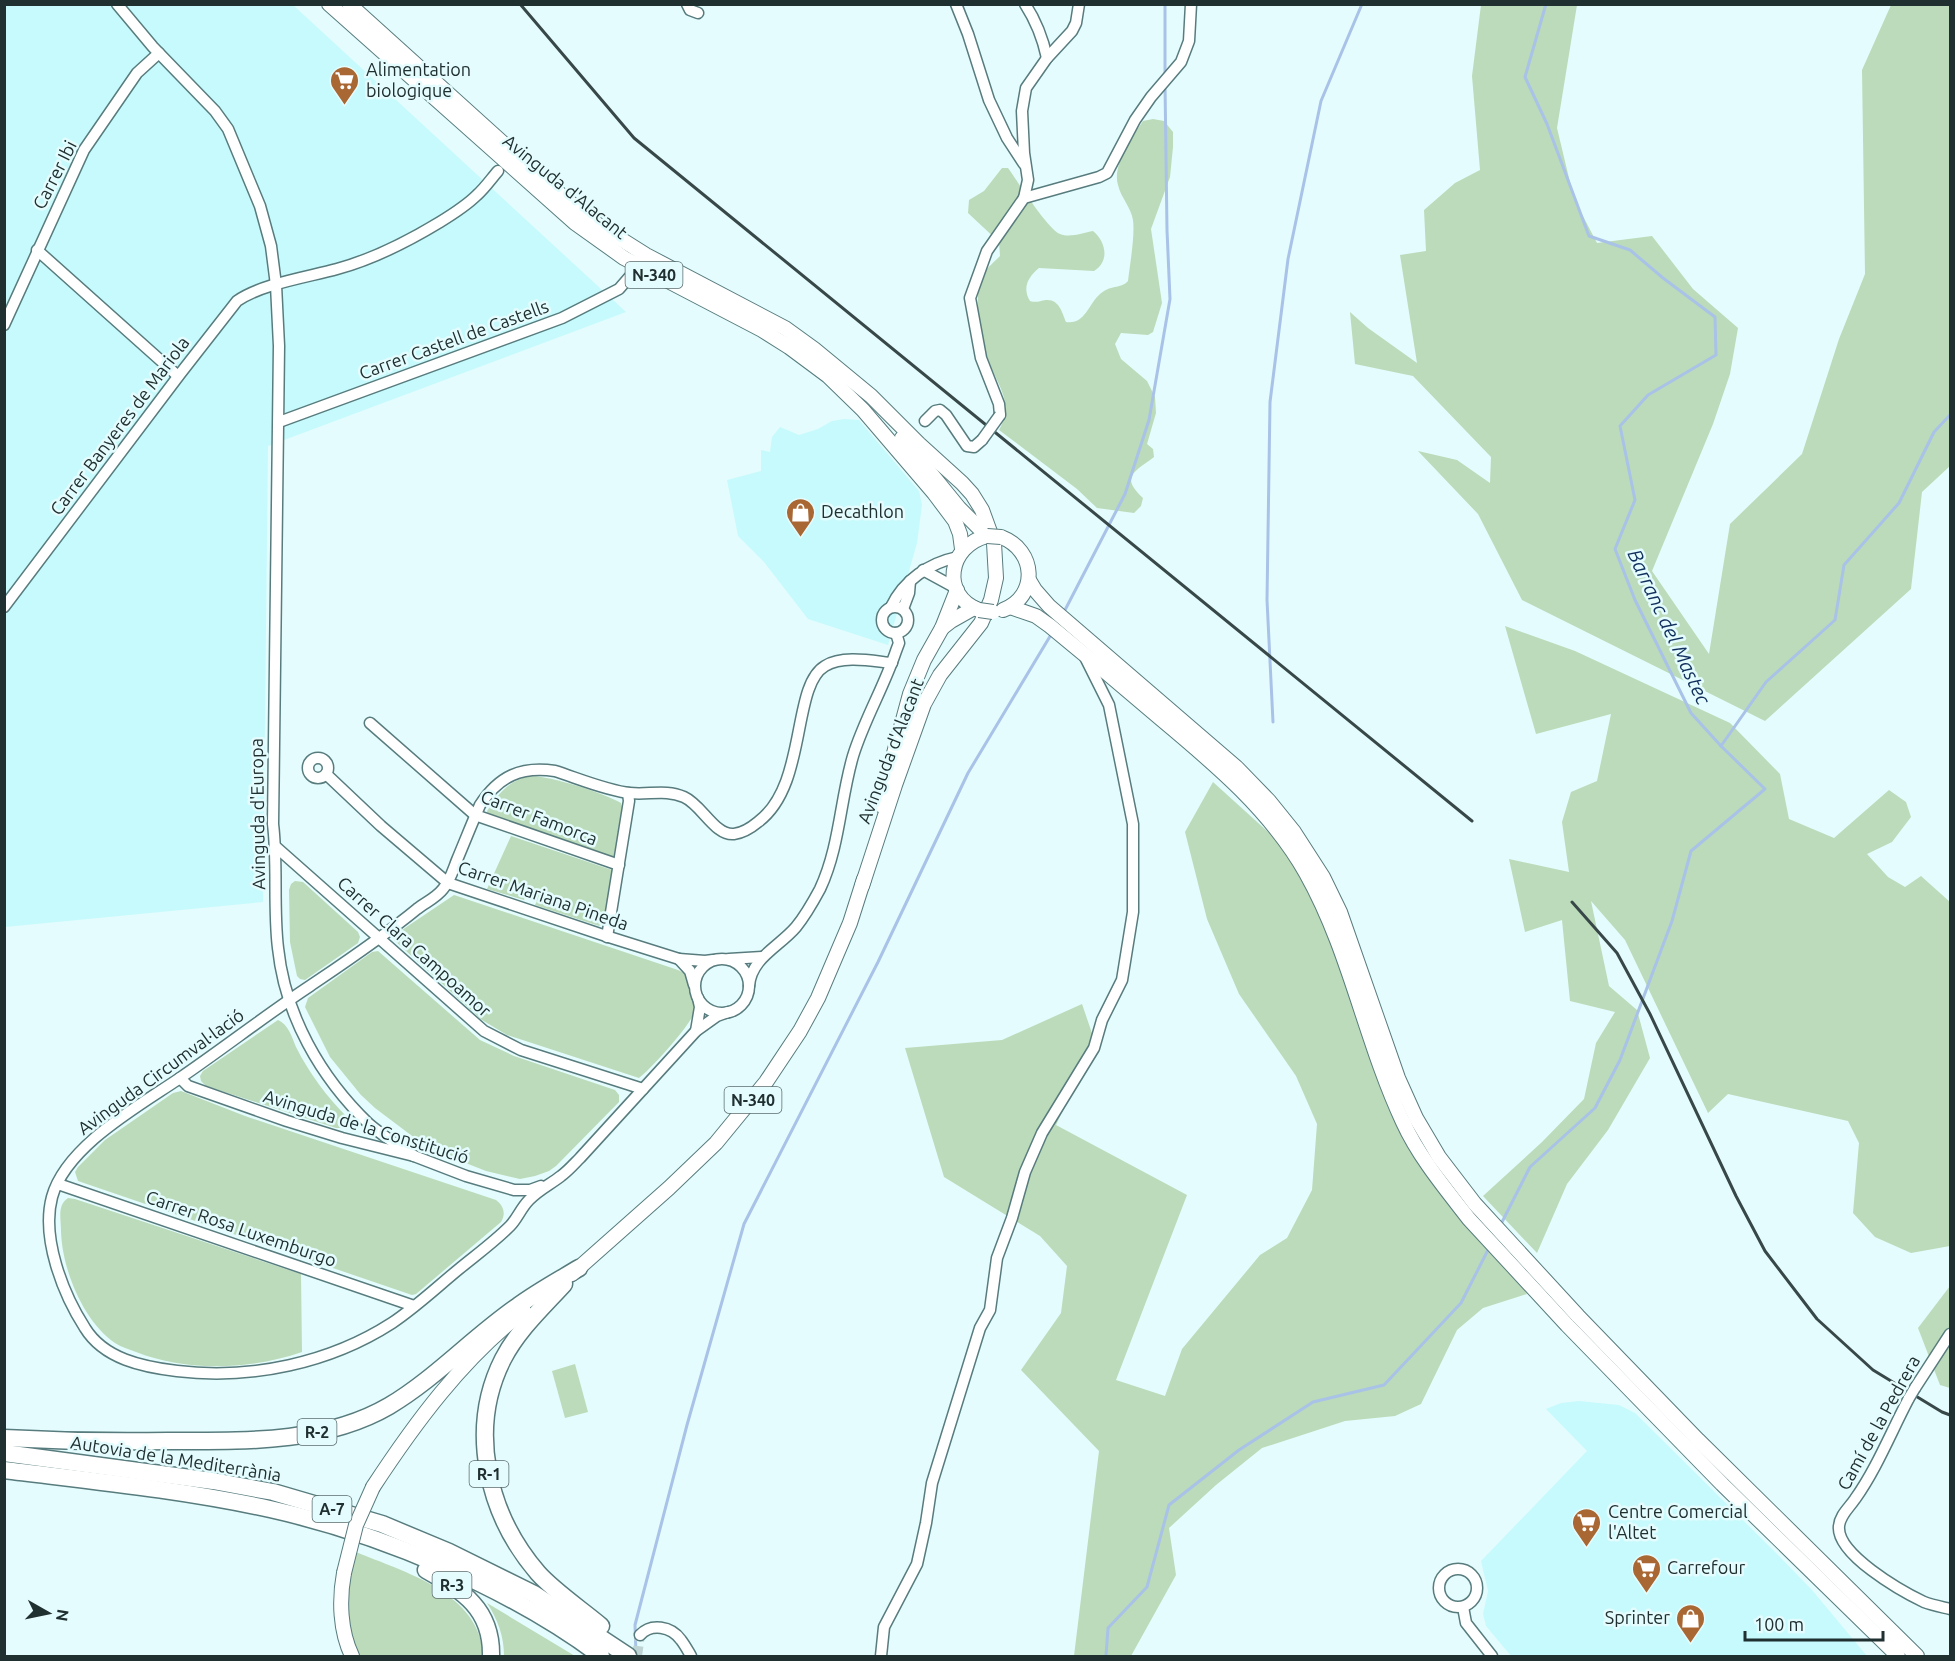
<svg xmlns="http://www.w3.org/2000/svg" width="1955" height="1661" viewBox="0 0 1955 1661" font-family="Ubuntu,sans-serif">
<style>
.built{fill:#c7fafc}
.green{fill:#bcdbba}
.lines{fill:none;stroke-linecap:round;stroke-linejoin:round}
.stream{stroke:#a9c2e7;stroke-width:3}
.minor-tunnel{stroke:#bdd3d4;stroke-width:10;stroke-dasharray:10 5;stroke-linecap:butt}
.minor-casing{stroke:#587c7e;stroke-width:13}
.major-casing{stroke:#587c7e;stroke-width:16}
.highway-casing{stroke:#587c7e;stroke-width:19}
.minor{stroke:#fff;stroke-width:10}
.major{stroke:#fff;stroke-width:14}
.highway{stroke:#fff;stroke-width:16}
.rail{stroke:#384849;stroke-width:3}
.minor-bridge-casing{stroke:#587c7e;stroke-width:13;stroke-linecap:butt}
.major-bridge-casing{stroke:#587c7e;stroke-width:16;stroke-linecap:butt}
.minor-bridge{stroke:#fff;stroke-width:10}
.major-bridge{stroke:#fff;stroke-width:14}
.labels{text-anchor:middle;stroke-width:5;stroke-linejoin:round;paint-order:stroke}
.shield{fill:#e4fcfd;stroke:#5b6c6e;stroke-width:1.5}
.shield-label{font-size:16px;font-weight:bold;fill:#202f30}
.poi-label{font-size:18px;fill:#202f30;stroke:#e4fcfd;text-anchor:start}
.street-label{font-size:18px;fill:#202f30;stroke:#e4fcfd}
.water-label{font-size:20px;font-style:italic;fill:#102f5c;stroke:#e4fcfd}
</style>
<rect width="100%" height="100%" fill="#e4fcfd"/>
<g class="built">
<polygon points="5,5 293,5 626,312 268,446 263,902 5,927"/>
<polygon points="844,419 859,420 919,491 922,505 917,543 888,645 808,619 764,562 738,536 727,480 761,471 761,450 770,452 772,437 780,427 799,435 818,429 832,421"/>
<polygon points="1579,1401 1619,1405 1635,1413 1776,1553 1812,1590 1867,1656 1511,1656 1486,1626 1483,1614 1488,1591 1481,1561 1587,1451 1546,1409 1561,1403"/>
</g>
<g class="green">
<polygon points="1481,5 1577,5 1557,128 1574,199 1597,243 1652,236 1693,289 1738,328 1730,374 1713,424 1652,571 1709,654 1730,524 1802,454 1839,339 1865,274 1862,70 1891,5 1950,5 1950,466 1922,492 1911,589 1765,721 1522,600 1478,514 1418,451 1457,460 1490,483 1491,457 1413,376 1355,364 1350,312 1368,328 1417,363 1400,255 1426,251 1424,210 1455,183 1480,170 1472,76"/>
<path d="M1153 119 1164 121 1173 132V147L1170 177 1151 229 1162 303 1153 332 1148 335 1121 333 1115 344 1121 359 1147 381 1155 397 1156 413 1147 444 1153 449 1154 457C1134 472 1120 477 1143 498L1141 506 1134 513 1097 508 1077 489 999 430C1014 403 999 388 990 364 981 343 971 293 984 273 988 267 995 261 1000 256L999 242 968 213 969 200 984 191 1002 168H1008C1018 182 1047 228 1060 234 1070 238 1083 233 1093 231 1106 242 1110 261 1094 271L1039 268C1028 277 1022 288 1030 301 1037 303 1039 301 1046 300 1059 299 1062 312 1066 322 1084 325 1088 306 1098 296 1111 283 1120 290 1128 281 1130 264 1135 236 1133 220 1131 207 1121 198 1118 185 1112 166 1132 137 1143 121Z"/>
<polygon points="1505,626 1575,651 1730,723 1780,774 1789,819 1834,838 1889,790 1906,802 1911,817 1892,842 1867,854 1888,877 1905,887 1921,876 1950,902 1950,1246 1911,1253 1875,1237 1853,1213 1859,1143 1848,1121 1728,1094 1708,1113 1625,940 1591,901 1609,986 1637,1010 1650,1058 1608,1130 1567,1184 1537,1253 1483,1196 1542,1142 1584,1099 1596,1043 1615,1012 1570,1001 1562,920 1525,932 1509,859 1569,872 1562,822 1571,792 1597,781 1611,714 1536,734"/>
<path d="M531 776C551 776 603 793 621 803L622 807 614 856 612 857 488 815 487 811C499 793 509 780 531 776Z"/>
<polygon points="1213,782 1297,858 1405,1126 1527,1294 1483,1308 1457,1330 1421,1404 1395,1416 1345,1421 1262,1448 1216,1485 1169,1528 1176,1575 1131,1656 1074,1656 1099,1451 1021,1370 1061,1313 1067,1266 1040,1236 944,1177 905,1048 1002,1040 1082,1004 1095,1042 1056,1125 1187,1195 1116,1380 1165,1396 1182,1349 1260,1255 1287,1238 1312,1190 1317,1124 1296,1076 1239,994 1207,919 1185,832"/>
<polygon points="511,836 612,870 613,872 606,922 599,926 535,905 537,901 526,897 524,900 487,889"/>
<polygon points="295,881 303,882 358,932 360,937 358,943 305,980 300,979 297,976 290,942 289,890 291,884"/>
<path d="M454 895 678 970 686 974C688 981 695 1005 695 1010 693 1023 650 1070 639 1078L507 1035 482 1020 394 940 399 932Z"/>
<polygon points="378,951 480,1040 514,1056 615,1090 619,1095 619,1102 556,1166 549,1171 535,1176 520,1179 486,1171 453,1158 420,1142 375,1108 361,1095 330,1057 305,1007 308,998 372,952"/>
<path d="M278 1020C288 1024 292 1037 296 1047 309 1073 327 1097 347 1117V1123L344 1128H336L206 1086 201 1081 200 1076 203 1071Z"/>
<path d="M181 1091 245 1116 496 1200C504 1206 506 1214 501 1222L416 1294 412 1295 78 1181 75 1172 78 1167 105 1140 173 1093Z"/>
<path d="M68 1198 75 1199 301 1274 302 1352C250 1370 187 1372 136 1352 129 1349 121 1347 115 1343 83 1321 62 1269 61 1231 61 1219 57 1205 68 1198Z"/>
<polygon points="1950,1286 1950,1388 1940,1385 1918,1328"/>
<polygon points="575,1364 588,1412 565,1418 552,1371"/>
<path d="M356 1552C404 1572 481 1593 483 1656H358C342 1624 347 1586 356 1552Z"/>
<path d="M487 1603 575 1656H504C504 1636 498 1620 487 1603Z"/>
</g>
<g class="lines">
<g class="stream">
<polyline points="1165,4 1165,75"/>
<polyline points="1546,4 1525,77 1547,124 1589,236 1630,250 1663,278 1715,317 1716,355 1648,395 1620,426 1635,500 1615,549 1635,600 1691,713 1721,746"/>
<polyline points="1064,612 1125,494 1149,420 1170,299 1167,230 1165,84"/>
<polyline points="1273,722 1267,600 1270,402 1288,259 1321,101 1362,4"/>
<polyline points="1500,1226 1530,1167 1595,1108 1620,1060 1672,921 1691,851 1765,789 1721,746 1766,682 1835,620 1844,565 1899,503 1934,432 1950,415"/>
<polyline points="636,1655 635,1625 687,1425 744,1224 878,962 968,773 1052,633"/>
<polyline points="1106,1656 1108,1628 1147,1587 1169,1505 1239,1450 1313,1402 1384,1385 1461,1303 1489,1248"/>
</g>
<polyline class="minor-tunnel" points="637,1656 640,1635"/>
<defs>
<g id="minor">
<path d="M117 4 153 47 215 111 228 129 260 206 271 246 276 285 279 346 273 824C278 865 273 906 278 948 285 1015 320 1077 369 1124 383 1136 399 1146 414 1156"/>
<polyline points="687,4 690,10 698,13"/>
<polyline points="956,4 968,34 989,100 1007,138 1024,164"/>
<path d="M1025 4C1036 21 1043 39 1047 58"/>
<polyline points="1024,198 1028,180 1024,153 1022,111 1026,88 1047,58 1072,31 1076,23 1079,4"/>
<polyline points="37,250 178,376"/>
<polyline points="4,325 84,150 137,73 159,53"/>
<polyline points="1000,415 999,404 981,358 970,298 987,251 1024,198 1099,177 1107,173 1135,120 1151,97 1181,62 1189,41 1191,4"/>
<polyline points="925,421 935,411 940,410 946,415 967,446 974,447 982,440"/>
<polyline points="279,422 562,318 619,289 632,274"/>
<polyline points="923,570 956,588"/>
<circle cx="895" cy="620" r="13"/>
<path d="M4 607 180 374 237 301C261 284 308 277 337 269 374 259 407 242 440 222 453 214 466 206 477 195 485 188 491 179 498 171"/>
<path d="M891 607C904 580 929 563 958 557"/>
<polyline points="903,609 909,593 910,581"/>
<polyline points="370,723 475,815 619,865"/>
<circle cx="318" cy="768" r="10"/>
<polyline points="326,774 381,826 448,883 609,937 679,959"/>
<polyline points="276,847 484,1031 521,1050 643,1089"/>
<polyline points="607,937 629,801 628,793"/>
<circle cx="722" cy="986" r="27"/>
<polyline points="729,959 762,957"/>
<polyline points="694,985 690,971 679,959 705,961 713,960"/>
<path d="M749 986C751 958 779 947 796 927 805 916 813 902 820 889 840 846 840 800 853 756 864 720 884 687 896 651L899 643 896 633"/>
<path d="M728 1012 717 1016 696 1031 580 1158C574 1164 568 1171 561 1176 551 1184 538 1190 529 1200 521 1208 517 1219 510 1226 494 1242 476 1255 459 1269 437 1287 416 1307 392 1323 330 1363 251 1380 177 1371 143 1367 104 1359 85 1328 63 1294 41 1238 52 1197 66 1146 139 1106 180 1078 224 1048 266 1015 310 986 347 961 383 937 417 909 426 902 436 898 443 889 450 881 453 870 457 860 465 841 472 823 480 805 499 776 521 766 555 771 577 778 608 791 630 793 649 795 666 789 684 797 702 805 715 836 734 834 742 833 752 827 758 822 808 785 791 686 825 666 843 655 872 661 892 663"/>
<polyline points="696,1031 700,1007 698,998"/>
<polyline points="180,1078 188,1086 287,1121 342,1138 414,1156 466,1176 514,1190 530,1190 541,1186"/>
<polyline points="58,1184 414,1306"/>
<polyline points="1915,1388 1950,1334"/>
<path d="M1909 1398C1891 1432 1877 1468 1855 1499 1849 1508 1840 1515 1839 1526 1836 1554 1901 1591 1924 1602 1932 1605 1942 1607 1950 1609"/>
<circle cx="1458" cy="1588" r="19"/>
<polyline points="1463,1607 1466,1623 1492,1656"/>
<path d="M640 1635C651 1623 671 1626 681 1640 685 1645 688 1651 691 1656"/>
<polyline points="881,1656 884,1627 917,1564 926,1523 932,1483 980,1328 990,1310 997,1258 1012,1218 1025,1172 1042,1133 1094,1048 1102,1020 1122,980 1133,912 1133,824 1109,705 1084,655"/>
</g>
<g id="major">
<polyline points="329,4 575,223 624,258 762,330 789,347 828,376 863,410 934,493 955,521 960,534 962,549"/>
<polyline points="349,4 547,183 592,221 646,255 785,328 814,349 871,396 919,444 962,483 972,494 982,510 994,543 996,578 991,600 981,623 940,675 924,704 895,785 862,886"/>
<polyline points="902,438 959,508 987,536"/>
<path d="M1001 537C1036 550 1039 596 1003 610"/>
<polyline points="1029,580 1035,590 1049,606 1236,767 1269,801 1294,832 1323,877 1340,912 1398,1078 1416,1118 1439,1157 1475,1204 1578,1316 1698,1440 1917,1656"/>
<path d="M1010 607 1036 616 1050 626C1088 657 1125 688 1161 719 1215 764 1271 811 1306 873 1350 951 1365 1041 1403 1122 1419 1157 1445 1188 1469 1219L1567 1325 1722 1484 1898 1656"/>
<path d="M979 610C940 595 948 546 987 536"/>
<polyline points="942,628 951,621 974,608"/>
<polyline points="880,805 910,694 924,660 942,628 957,590"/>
<polyline points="572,1274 669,1188 716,1143 766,1082 800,1031 818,998 850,923 864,879"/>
<path d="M373 1487C415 1423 462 1359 524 1311"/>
<path d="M344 1573C339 1600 340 1631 352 1656"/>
</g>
<g id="highway">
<path d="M564 1284C542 1308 518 1330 503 1359 467 1430 488 1515 538 1573 554 1591 582 1610 601 1626"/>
<path d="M4 1438C59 1441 113 1442 168 1441 241 1441 324 1444 389 1406 436 1378 473 1337 518 1306 537 1292 559 1280 579 1268"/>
<polyline points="4,1453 213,1481 273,1492 382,1524 449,1552 534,1594 628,1656"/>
<path d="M4 1470C93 1481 183 1490 270 1509 382 1534 510 1588 601 1656"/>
<path d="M426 1570C463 1591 492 1609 491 1656"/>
</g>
</defs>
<use href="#minor" class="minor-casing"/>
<use href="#major" class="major-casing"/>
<use href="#highway" class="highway-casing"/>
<use href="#minor" class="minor"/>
<use href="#major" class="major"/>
<use href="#highway" class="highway"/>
<g class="rail">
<polyline points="520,4 634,138 1472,821"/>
<polyline points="1572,902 1617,953 1650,1014 1736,1196 1765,1251 1817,1319 1873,1370 1942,1412 1950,1415"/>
</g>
<defs>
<g id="minor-bridge">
<polyline points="982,440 1000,415"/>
<polyline points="1909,1398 1915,1388"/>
</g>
<g id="major-bridge">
<polyline points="987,536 1001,537"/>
<polyline points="979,610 993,612"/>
<polyline points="344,1573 356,1525 373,1487"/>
</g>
</defs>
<use href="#minor-bridge" class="minor-bridge-casing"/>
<use href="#major-bridge" class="major-bridge-casing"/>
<use href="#minor-bridge" class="minor-bridge"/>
<use href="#major-bridge" class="major-bridge"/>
</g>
<defs>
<symbol id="supermarket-pin" viewBox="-11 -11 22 30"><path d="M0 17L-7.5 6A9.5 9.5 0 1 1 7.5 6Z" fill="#a86733" stroke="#e4fcfd"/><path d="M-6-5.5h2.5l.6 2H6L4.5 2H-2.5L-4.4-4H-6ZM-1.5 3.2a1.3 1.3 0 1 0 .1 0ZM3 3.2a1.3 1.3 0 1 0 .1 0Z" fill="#fff"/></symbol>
<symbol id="shop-pin" viewBox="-11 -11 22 30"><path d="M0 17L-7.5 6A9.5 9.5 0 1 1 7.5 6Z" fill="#a86733" stroke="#e4fcfd"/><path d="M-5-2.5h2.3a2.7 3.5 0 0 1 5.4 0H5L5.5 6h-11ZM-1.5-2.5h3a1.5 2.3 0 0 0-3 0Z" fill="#fff"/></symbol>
</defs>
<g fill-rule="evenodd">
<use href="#supermarket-pin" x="328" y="64" width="33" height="45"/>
<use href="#shop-pin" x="784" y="496" width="33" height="45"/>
<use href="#supermarket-pin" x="1570" y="1506" width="33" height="45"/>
<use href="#supermarket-pin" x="1630" y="1552" width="33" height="45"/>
<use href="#shop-pin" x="1674" y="1602" width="33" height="45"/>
</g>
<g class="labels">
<g class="shield">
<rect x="625.5" y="262" width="57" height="26" rx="4.5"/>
<rect x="724.5" y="1087" width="57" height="26" rx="4.5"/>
<rect x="297.5" y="1419" width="39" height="26" rx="4.5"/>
<rect x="469.5" y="1461" width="39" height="26" rx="4.5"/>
<rect x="312.5" y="1496" width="39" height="26" rx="4.5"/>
<rect x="432.5" y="1572" width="39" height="26" rx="4.5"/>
</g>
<g class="shield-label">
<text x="654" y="281">N-340</text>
<text x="753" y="1106">N-340</text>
<text x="317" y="1438">R-2</text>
<text x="489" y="1480">R-1</text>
<text x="332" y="1515">A-7</text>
<text x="452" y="1591">R-3</text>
</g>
<g class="poi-label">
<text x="366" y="76">Alimentation<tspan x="366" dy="21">biologique</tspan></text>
<text x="821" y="518">Decathlon</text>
<text x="1608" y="1518">Centre Comercial<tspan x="1608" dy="21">l'Altet</tspan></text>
<text x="1667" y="1574">Carrefour</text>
<text x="1670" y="1624" text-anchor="end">Sprinter</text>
</g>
<g class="street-label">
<text transform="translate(55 175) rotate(-63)" y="6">Carrer Ibi</text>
<text transform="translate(565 187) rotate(39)" y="6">Avinguda d'Alacant</text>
<text transform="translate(454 340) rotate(-20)" y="6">Carrer Castell de Castells</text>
<text transform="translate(120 426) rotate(-53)" y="6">Carrer Banyeres de Mariola</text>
<text transform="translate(891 751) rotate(-69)" y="6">Avinguda d'Alacant</text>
<text transform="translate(258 814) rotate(-91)" y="6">Avinguda d'Europa</text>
<text transform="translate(539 818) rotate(21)" y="6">Carrer Famorca</text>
<text transform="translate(543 896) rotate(19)" y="6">Carrer Mariana Pineda</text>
<text transform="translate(414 947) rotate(42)" y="6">Carrer Clara Campoamor</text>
<text transform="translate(161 1072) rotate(-36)" y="6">Avinguda Circumval·lació</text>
<text transform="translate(366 1127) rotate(17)" y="6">Avinguda de la Constitució</text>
<text transform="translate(241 1229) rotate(19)" y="6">Carrer Rosa Luxemburgo</text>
<text transform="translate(1879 1423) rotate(-61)" y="6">Camí de la Pedrera</text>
<text transform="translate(176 1459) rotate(9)" y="6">Autovia de la Mediterrània</text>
</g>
<g class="water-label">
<text transform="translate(1669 627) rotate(65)" y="7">Barranc del Mastec</text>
</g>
</g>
<rect width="1955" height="1661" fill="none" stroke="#202f30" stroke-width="12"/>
<g transform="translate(48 1613) rotate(99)" stroke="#e4fcfd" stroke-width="4.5" paint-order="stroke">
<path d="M0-4.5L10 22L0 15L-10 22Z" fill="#202f30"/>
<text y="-9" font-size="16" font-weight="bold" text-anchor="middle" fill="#202f30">N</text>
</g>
<path d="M1745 1631v9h138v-9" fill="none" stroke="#202f30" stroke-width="3"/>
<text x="1754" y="1631" font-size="18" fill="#202f30" stroke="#e4fcfd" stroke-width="4.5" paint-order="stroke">100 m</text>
</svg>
